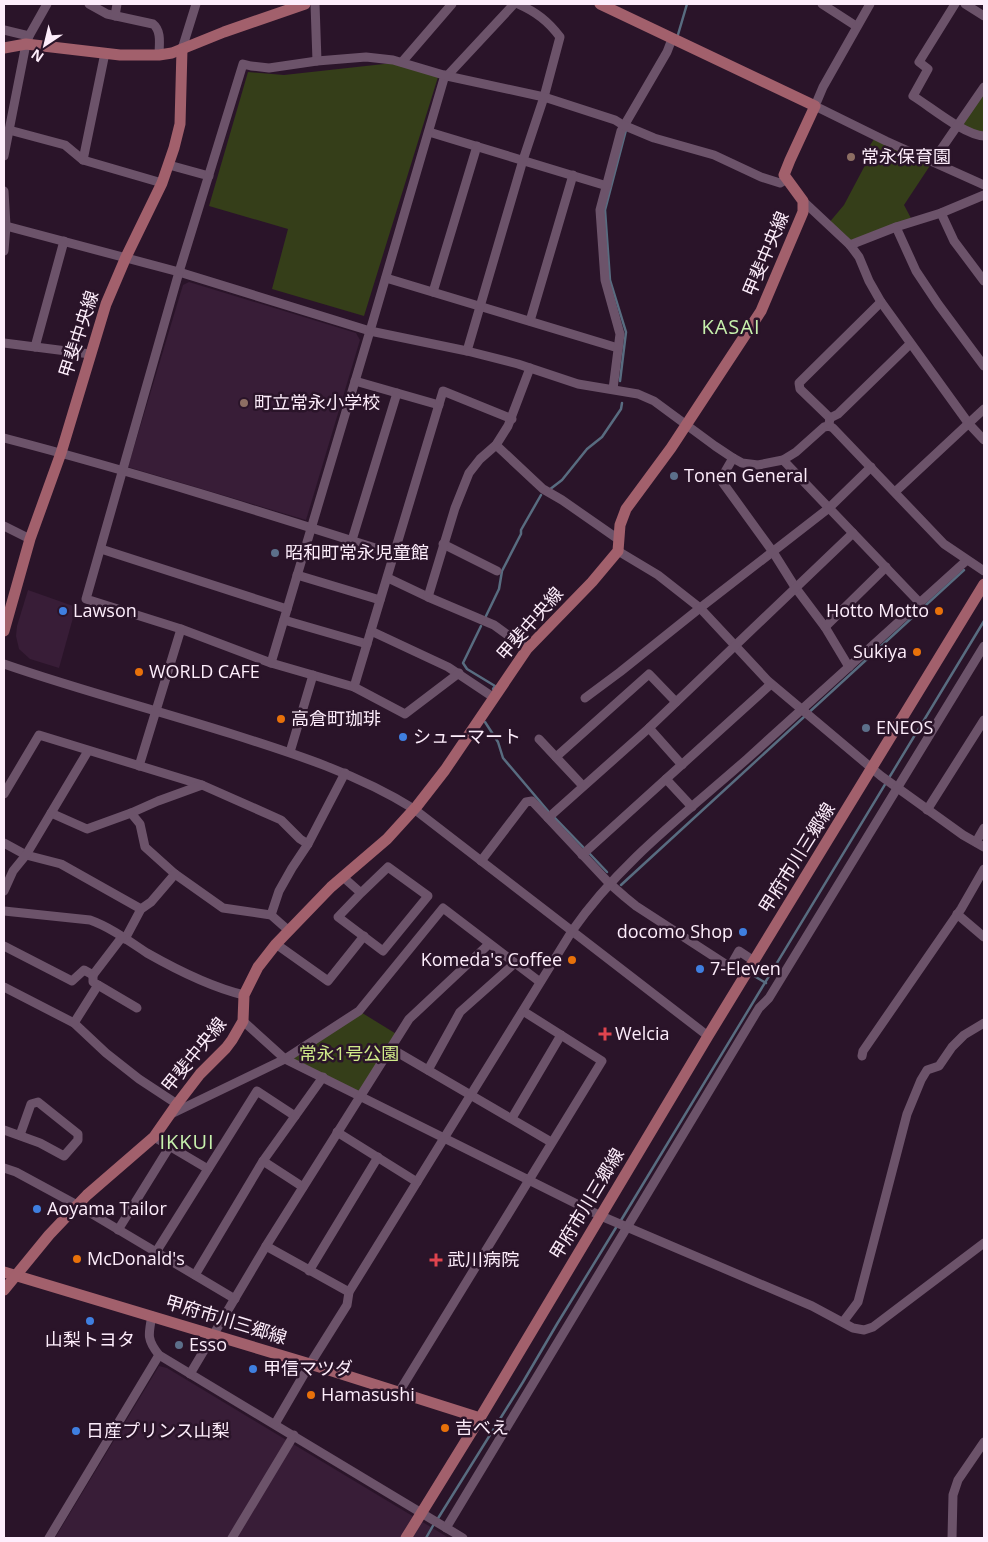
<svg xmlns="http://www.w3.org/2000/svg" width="988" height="1542" viewBox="0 0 988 1542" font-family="'Open Sans','Noto Sans JP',sans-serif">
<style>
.built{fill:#381d37}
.green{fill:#353e19}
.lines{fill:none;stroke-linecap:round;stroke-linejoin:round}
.stream{stroke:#586c80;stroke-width:2.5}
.minor{stroke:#6c536a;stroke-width:9}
.major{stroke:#a2606c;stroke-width:11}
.education-dot{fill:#8d6e63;stroke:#2a1429;stroke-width:2}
.service-dot{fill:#5c6f8a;stroke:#2a1429;stroke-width:2}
.shop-dot{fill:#3f7fe0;stroke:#2a1429;stroke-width:2}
.food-dot{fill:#e8710a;stroke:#2a1429;stroke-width:2}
.health-dot{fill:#e0444e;stroke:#2a1429;stroke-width:2}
.labels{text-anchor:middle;stroke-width:5;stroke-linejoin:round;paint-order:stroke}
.poi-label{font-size:18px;fill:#fdedfb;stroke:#2a1429;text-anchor:start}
.street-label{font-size:18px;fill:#fdedfb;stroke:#2a1429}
.park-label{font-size:18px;fill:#cfe989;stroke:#2a1429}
.quarter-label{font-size:20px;letter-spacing:1px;fill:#c7f1ad;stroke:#2a1429}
</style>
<rect width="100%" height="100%" fill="#2a1429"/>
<g class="built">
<polygon points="189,282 356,333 360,340 306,520 128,467 183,285"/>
<polygon points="28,590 76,607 59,668 30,659 19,649 16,636 17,626"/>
<polygon points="159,1366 167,1368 449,1538 55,1538"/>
</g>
<g class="green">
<polygon points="393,63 438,77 364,316 272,289 288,229 209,206 248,72 284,75"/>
<polygon points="984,87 984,136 957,125"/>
<polygon points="876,136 933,161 904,205 913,222 850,245 828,224 844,205 871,154 867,150"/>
<polygon points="359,1011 398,1035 359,1095 285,1059"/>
</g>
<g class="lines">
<g class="stream">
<polyline points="677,38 687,4"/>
<polyline points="620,381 626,332 610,280 605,210 626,130"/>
<polyline points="549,490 562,480 587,449 602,437 621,409 622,403"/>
<polyline points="486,616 499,589 502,571 521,534 521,530 541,495"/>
<polyline points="481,626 463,663 467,669 495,686 493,689"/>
<polyline points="485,722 498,742 503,758 548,811"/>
<polyline points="555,818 583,847"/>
<polyline points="589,853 607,872"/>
<polyline points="621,885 964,570"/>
<polyline points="754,976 766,983"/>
<polyline points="620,1222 984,621"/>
<polyline points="437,1520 523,1382 557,1324 617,1226"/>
<polyline points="426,1538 434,1524"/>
</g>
<g class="minor">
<path d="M89 4 107 14 153 24C162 31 159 45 159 55"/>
<polyline points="315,4 317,61"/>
<polyline points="822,4 856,26"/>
<polyline points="870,4 823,87 815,106 886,141 984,185"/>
<path d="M955 4 919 62 928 69 913 96C931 107 964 135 984 136"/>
<polyline points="965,4 984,16"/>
<polyline points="115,16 117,4"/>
<polyline points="4,30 29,36"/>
<polyline points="182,49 196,4"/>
<polyline points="402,62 452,4"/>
<polyline points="447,76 514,4"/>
<polyline points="9,130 65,145 83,160 162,183"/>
<polyline points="429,132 607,186"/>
<polyline points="4,156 26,44 29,36 47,4"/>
<polyline points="83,160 105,53"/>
<polyline points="933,161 984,87"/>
<polyline points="169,165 209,176"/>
<polyline points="4,191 6,226 4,251"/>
<polyline points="803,201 850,245 859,257 869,281 881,302 969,424 984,440"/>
<polyline points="941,213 954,241 984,281"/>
<polyline points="6,226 179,272 370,331 467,351 518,364 578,384 638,394 654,401 715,446 733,458 742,463 758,465 783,460 796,452 824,427 829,426 833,428 944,544 984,571"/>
<polyline points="896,227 916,271 938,304 984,366"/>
<polyline points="850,245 896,227 941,213 984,195"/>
<polyline points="386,278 618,348"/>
<polyline points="433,292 477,146"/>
<polyline points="530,321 573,175"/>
<polyline points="4,343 90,354"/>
<polyline points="35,347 64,241"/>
<path d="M467 351 523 160 544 97 560 37C548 21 536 12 518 4"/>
<polyline points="355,381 439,405"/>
<polyline points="613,389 620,334 605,280 600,210 621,131 667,52 672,39"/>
<polyline points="830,418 800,389 799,383 881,302"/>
<polyline points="829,424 830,418 838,414 910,344"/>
<path d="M4 438C135 472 265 513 394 554"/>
<polyline points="496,445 543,489 562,500 618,539"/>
<polyline points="733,458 722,477 723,483 773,552 795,587 825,627 849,667"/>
<polyline points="783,460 919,602"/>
<polyline points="895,492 984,409"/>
<polyline points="4,526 30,539"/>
<polyline points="352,540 397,393"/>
<polyline points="443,544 497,571"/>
<polyline points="101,549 287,609"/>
<polyline points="618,551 658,575 700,608 768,681 881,776 963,835 984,847"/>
<polyline points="297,575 380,600"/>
<polyline points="388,578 428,597 494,625 527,649"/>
<polyline points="428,597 455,508 469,473 480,459 496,445 508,426 530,368"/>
<polyline points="284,620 367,644"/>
<polyline points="825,627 886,567"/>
<polyline points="371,631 448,667 493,697"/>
<polyline points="271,663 370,331 445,75"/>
<path d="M4 664C79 690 156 710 232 734 295 754 358 774 414 809L708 1036"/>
<polyline points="459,673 405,714 354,687 271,663 181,629 86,599 179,272 243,64 251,66 269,68 317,61 366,57 393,60 447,76 544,97 615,120 623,125 654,138 714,155 761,177 780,183 787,179"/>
<polyline points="354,687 443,391 512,419"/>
<polyline points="585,698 620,672 700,608 829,508 871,467"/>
<polyline points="649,728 682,765"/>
<polyline points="539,739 583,786"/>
<polyline points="290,752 313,675"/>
<polyline points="556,757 649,674 676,702"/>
<polyline points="139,766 181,629"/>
<polyline points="666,779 692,807"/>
<polyline points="4,794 39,735 202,785 281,820 300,839 308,844 345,773"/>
<polyline points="927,810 984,720"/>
<polyline points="51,813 87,829 131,813 158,801 202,785"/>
<polyline points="131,813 140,824 145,847 175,874 223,908 271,915 288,930"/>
<polyline points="976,842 984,828"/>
<polyline points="4,843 26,855 61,864 141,909"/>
<polyline points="582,855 771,684"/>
<polyline points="481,861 526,802 532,801 548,818"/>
<polyline points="343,877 361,893 388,867 428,896 383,951 338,917 361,893"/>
<polyline points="4,891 13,871 26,855 88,751"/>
<path d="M4 911 90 920C110 927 129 941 147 953 177 970 210 987 244 995"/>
<polyline points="957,914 984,937"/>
<polyline points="271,915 279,891 292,868 308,844"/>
<polyline points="125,939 141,909 151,902 175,874"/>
<polyline points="276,944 328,981 364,936"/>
<polyline points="4,946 72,981 84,970 93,975 122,937"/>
<polyline points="754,961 739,951 730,967 636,906 625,897 609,883 548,818 649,728 853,533"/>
<polyline points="98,985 137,1008"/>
<polyline points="4,987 74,1023 106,1053 139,1079 177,1104"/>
<polyline points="243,1021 285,1059 601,1216 812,1306 853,1328 864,1330 873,1327 984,1243"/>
<polyline points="74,1023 98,985 93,982 93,975"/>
<polyline points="390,1048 551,1142"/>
<polyline points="862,1056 863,1051 961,909 984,869"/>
<polyline points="428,1070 460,1012 515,963"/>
<polyline points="171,1114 285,1059 359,1011 443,908 540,982"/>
<polyline points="512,1118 561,1035"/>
<polyline points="4,1130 40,1143 64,1156 78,1140 78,1134 38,1102 31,1104 20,1135"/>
<polyline points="337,1132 417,1182"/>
<polyline points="154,1137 208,1169"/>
<polyline points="263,1161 303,1187"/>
<polyline points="4,1168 16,1172 77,1205 235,1299"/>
<polyline points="118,1230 170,1146"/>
<polyline points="266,1246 349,1292"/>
<polyline points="156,1252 257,1091 295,1116"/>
<polyline points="309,1271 378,1157"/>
<polyline points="195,1275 263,1161 323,1077"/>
<path d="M152 1316C148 1335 147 1340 159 1355L463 1538"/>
<polyline points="843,1322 858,1302 907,1114 921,1080 927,1070 939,1066 952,1047 964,1035 984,1023"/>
<polyline points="190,1374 266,1246 409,1019 489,944"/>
<polyline points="399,1392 602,1061 523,1011"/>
<path d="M275 1424 310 1364 347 1305 349 1292 572 931C619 863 686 813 747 759 821 693 893 626 967 560"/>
<polyline points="446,1528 759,1008 769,998 984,646"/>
<polyline points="49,1538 159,1355"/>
<polyline points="232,1538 294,1435"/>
<polyline points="952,1538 953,1495 958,1480 984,1442"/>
</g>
<g class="major">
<polyline points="4,48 26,44 120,55 159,55 172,53 224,32 305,4"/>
<polyline points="4,631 30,539 61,453 106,304 126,257 162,183 174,148 180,124 182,49"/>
<polyline points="4,1272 310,1364 480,1418 708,1036 984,584"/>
<polyline points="4,1290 49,1235 87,1195 154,1137 177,1104 200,1074 226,1048 232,1040 243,1021 244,995 258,967 276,944 331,887 387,839 417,806 445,770 527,649 592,582 618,551 620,525 626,509 671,448 761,311 803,212 803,201 784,175 790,160 815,106 600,4"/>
<polyline points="406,1538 480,1418"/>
</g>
</g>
<g class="education-dot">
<circle cx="851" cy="157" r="5"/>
<circle cx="244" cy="403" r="5"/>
</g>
<g class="service-dot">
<circle cx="674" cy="476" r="5"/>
<circle cx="275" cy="553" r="5"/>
<circle cx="866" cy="728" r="5"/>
<circle cx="179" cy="1345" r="5"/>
</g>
<g class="shop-dot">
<circle cx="63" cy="611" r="5"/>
<circle cx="403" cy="737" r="5"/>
<circle cx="743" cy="932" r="5"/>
<circle cx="700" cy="969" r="5"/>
<circle cx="37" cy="1209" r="5"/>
<circle cx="90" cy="1321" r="5"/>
<circle cx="253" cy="1369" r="5"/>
<circle cx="76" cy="1431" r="5"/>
</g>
<g class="food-dot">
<circle cx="939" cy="611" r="5"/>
<circle cx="917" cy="652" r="5"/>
<circle cx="139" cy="672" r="5"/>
<circle cx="281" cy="719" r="5"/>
<circle cx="572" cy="960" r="5"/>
<circle cx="77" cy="1259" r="5"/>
<circle cx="311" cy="1395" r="5"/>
<circle cx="445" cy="1428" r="5"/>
</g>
<g class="health-dot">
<path d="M602.5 1026.5h5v5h5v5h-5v5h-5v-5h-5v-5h5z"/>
<path d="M433.5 1252.5h5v5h5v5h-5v5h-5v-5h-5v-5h5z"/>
</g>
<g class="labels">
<g class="poi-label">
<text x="861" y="163">常永保育園</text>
<text x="254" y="409">町立常永小学校</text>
<text x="684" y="482">Tonen General</text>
<text x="285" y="559">昭和町常永児童館</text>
<text x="73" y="617">Lawson</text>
<text x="929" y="617" text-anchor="end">Hotto Motto</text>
<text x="907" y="658" text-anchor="end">Sukiya</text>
<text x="149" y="678">WORLD CAFE</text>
<text x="291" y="725">高倉町珈琲</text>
<text x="876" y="734">ENEOS</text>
<text x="413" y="743">シューマート</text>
<text x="733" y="938" text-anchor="end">docomo Shop</text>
<text x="562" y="966" text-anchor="end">Komeda's Coffee</text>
<text x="710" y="975">7-Eleven</text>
<text x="615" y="1040">Welcia</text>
<text x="47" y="1215">Aoyama Tailor</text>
<text x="87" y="1265">McDonald's</text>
<text x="447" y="1266">武川病院</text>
<text x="90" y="1346" text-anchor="middle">山梨トヨタ</text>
<text x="189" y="1351">Esso</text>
<text x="263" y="1375">甲信マツダ</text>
<text x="321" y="1401">Hamasushi</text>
<text x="455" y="1434">吉べえ</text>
<text x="86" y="1437">日産プリンス山梨</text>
</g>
<g class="street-label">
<text transform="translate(766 254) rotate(-67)" y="6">甲斐中央線</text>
<text transform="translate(79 334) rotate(-72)" y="6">甲斐中央線</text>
<text transform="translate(530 624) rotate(-49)" y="6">甲斐中央線</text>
<text transform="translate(797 858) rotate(-58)" y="6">甲府市川三郷線</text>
<text transform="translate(194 1055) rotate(-51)" y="6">甲斐中央線</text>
<text transform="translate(587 1204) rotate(-59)" y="6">甲府市川三郷線</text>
<text transform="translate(226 1320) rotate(17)" y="6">甲府市川三郷線</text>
</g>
<g class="park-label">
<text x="349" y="1060">常永1号公園</text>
</g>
<g class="quarter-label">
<text x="731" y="334">KASAI</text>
<text x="187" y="1149">IKKUI</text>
</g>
</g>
<rect width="988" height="1542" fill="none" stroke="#fdedfb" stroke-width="10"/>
<g transform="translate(45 45) rotate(215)" stroke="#2a1429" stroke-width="4" paint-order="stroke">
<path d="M0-4L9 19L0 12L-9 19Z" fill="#fdedfb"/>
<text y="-8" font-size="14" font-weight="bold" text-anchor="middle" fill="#fdedfb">N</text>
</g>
</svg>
